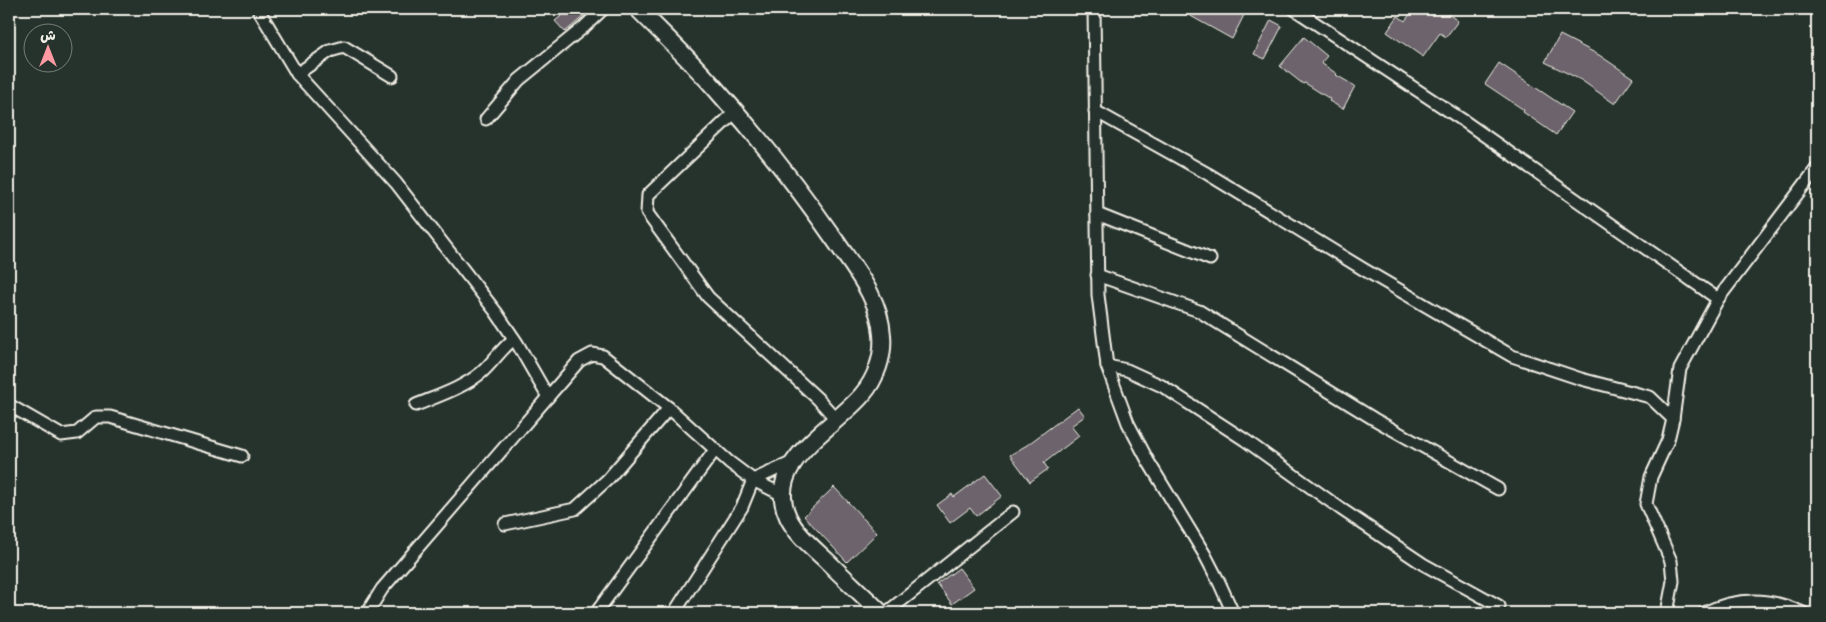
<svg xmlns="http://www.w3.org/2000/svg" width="1826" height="622" viewBox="0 0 1826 622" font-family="Kalam,'Playpen Sans Arabic',sans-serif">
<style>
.building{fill:#6c646c;stroke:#f4f1e8}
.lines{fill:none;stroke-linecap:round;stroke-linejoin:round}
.street-casing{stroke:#f4f1e8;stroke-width:15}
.secondary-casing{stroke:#f4f1e8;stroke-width:20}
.street{stroke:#26332d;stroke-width:11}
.secondary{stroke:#26332d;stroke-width:16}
</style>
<rect width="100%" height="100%" fill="#26332d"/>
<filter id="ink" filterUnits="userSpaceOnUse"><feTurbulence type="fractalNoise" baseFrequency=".02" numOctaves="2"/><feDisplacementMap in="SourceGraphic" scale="10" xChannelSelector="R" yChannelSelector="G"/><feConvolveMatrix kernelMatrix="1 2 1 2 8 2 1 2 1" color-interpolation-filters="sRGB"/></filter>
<g filter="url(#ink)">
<g class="building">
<polygon points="570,9 592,9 565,32 555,21"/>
<polygon points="1178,9 1247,9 1232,39"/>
<polygon points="1414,9 1441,9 1458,21 1446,37 1440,33 1423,57 1387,32 1398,16 1405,21"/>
<polygon points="1271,20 1282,26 1265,59 1254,54"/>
<polygon points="1560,35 1599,55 1633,78 1615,104 1581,80 1545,62"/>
<polygon points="1304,37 1327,56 1321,63 1337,74 1336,75 1355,86 1343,109 1329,101 1330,99 1305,83 1303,84 1280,66"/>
<polygon points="1499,63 1572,112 1556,135 1523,112 1524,110 1485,84"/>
<polygon points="1078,407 1085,416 1071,426 1079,436 1044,463 1048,469 1030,482 1010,455 1027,445"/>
<polygon points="985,474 1002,496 976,516 970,508 950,523 937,505 952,494 954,497"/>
<polygon points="834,487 877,533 847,562 804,516"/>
<polygon points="959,568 974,588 952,604 937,584"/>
</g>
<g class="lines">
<defs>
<g id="street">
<polyline points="258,9 297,74 396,183 496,312 517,343 548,397"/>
<polyline points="1094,9 1098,295 1107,366 1128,423 1148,461 1205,555 1219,582 1233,613"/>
<polyline points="1294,9 1461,119 1718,299"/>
<polyline points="297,74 330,51 344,47 392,76"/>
<polyline points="1095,111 1208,174 1363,269 1512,356 1581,379 1650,397 1673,419 1668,440 1651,477 1646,504 1671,561 1673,581 1667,613"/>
<polyline points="735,112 648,195 647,213 708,297 818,399 836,419"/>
<polyline points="486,119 519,80 584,27 603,9"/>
<polyline points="1097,214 1210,259"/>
<polyline points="1097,275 1199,311 1374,419 1498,489"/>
<polyline points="1107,366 1127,370 1162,386 1245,440 1341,509 1423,564 1499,606"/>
<polyline points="9,405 61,435 77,433 96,417 110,417 242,456"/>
<path d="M416 405C438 396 463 388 482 372 493 362 501 349 514 339"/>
<polyline points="1673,419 1680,369 1718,299 1817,168"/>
<polyline points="505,524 575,509 608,479 669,408"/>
<polyline points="367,613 382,589 579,361 592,354 603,356 669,408 729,462 753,480 781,494"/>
<polyline points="596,613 715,450"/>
<polyline points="674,613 742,507 753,480 793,462"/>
<polyline points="886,613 1013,512"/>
<path d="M1704 613C1738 597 1769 597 1803 613"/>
</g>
<path id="secondary" d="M638 9C663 34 689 59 713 86 758 136 799 188 837 243 856 271 880 299 882 335 884 356 876 379 862 395 833 429 763 463 788 517 796 534 812 547 826 560 844 578 863 595 881 613"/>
</defs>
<use href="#street" class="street-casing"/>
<use href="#secondary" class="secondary-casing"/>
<use href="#street" class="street"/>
<use href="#secondary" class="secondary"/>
</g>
</g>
<rect width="1826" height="622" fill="none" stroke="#26332d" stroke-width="30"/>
<rect x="15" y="15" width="1796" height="592" fill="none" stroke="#f4f1e8" stroke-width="2" filter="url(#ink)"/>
<g transform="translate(48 48)"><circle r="24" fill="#26332d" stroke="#787f78"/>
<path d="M0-4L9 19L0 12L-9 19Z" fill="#ff9aa2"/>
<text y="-8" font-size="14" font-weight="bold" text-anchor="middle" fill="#f4f1e8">ش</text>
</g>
</svg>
